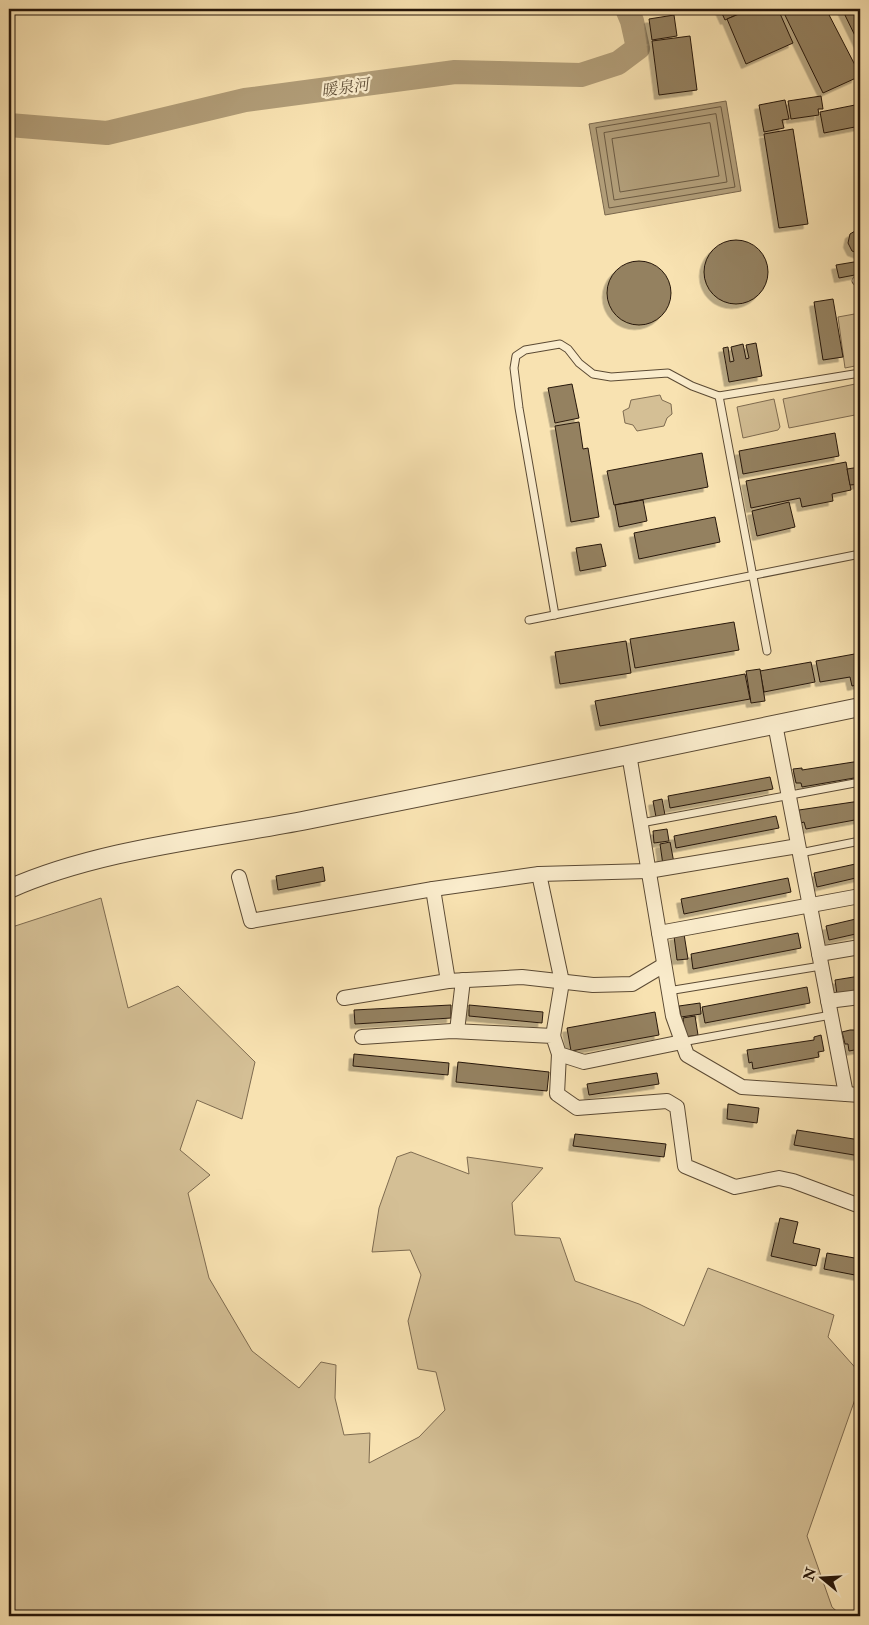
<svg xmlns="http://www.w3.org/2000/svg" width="869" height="1625" viewBox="0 0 869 1625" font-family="'IM FELL Double Pica','Noto Serif SC',serif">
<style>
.green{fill:#d4bf95;stroke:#7e6b50}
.water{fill:#b19d78;stroke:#7a674c}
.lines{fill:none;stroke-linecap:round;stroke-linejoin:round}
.shore{stroke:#6c5a41;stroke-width:1}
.river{stroke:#b19d78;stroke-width:24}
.building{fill:#948161;stroke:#27170a;filter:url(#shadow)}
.service-casing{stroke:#5b4a34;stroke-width:9}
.minor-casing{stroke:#5b4a34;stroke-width:16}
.tertiary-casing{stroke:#5b4a34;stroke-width:20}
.service{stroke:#faeccc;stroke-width:7}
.minor{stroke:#faeccc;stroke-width:14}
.tertiary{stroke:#faeccc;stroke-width:18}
.labels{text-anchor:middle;stroke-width:4.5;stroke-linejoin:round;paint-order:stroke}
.water-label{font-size:16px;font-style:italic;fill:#5e4d36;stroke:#faeccc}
</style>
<defs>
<filter id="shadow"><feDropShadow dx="-4.5" dy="4.5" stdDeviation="0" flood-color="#0004"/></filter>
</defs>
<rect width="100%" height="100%" fill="#f8e2b1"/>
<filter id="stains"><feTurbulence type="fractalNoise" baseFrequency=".004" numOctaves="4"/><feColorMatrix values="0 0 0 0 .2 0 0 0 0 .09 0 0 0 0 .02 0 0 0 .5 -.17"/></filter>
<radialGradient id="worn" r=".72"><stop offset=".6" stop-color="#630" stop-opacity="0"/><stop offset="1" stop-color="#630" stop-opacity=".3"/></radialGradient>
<g class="green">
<polygon points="860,313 860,365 845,368 838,317"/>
<polygon points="860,383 860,414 789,428 783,399"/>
<polygon points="660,395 662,400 671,404 672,414 667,418 664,426 637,431 633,425 625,423 623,411 629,408 631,400"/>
<polygon points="774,399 780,427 778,430 743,438 737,407"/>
<polygon points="101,898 128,1008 178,986 255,1062 242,1119 197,1100 180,1150 210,1175 188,1193 209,1278 252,1351 299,1388 321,1362 336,1365 335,1398 344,1435 370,1433 369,1463 419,1437 445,1410 436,1372 418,1369 408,1321 421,1275 410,1250 372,1252 379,1208 397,1157 411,1152 469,1174 467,1157 543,1168 512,1203 515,1235 560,1238 575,1281 639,1304 684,1326 708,1268 834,1315 828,1337 860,1373 860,1385 807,1536 832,1607 842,1616 9,1616 9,928"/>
</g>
<polygon class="water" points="726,101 741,191 605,215 589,124"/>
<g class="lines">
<g class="shore">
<polygon points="721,107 735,187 609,208 596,128"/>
<polygon points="716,114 727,182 614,200 604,133"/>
<polygon points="710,123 719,176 620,192 612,139"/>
</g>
<polyline class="river" points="9,125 107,133 245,100 455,72 581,75 618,63 638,48 632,21 627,9"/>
</g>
<g class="building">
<polygon points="720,9 749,9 725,20"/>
<polygon points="751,9 778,9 793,43 746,64 727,19"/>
<polygon points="782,9 826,9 856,67 856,78 823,93"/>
<polygon points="842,9 860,9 860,46"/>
<polygon points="674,15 677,36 652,40 649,19"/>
<polygon points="690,36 697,90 659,95 652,41"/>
<polygon points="821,96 823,109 818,109 819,115 791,119 788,101"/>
<polygon points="785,100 789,119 782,120 784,128 764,132 759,105"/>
<polygon points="860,104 860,126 824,133 820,112"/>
<polygon points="793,129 808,224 779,228 764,134"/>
<polygon points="860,228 860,254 852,251 848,243 850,234"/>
<circle cx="736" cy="272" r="32"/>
<polygon points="860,261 860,274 839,278 836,265"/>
<circle cx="639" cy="293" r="32"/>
<polygon points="833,299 843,357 823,360 814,302"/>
<polygon points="756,343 762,376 729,382 723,348 728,347 730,362 734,361 731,347 743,344 746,359 749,358 746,345"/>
<polygon points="572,384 579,418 555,423 548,388"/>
<polygon points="579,422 583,449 588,448 599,517 571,522 555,426"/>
<polygon points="835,433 839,456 743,474 739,451"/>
<polygon points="702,453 708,487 614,505 607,471"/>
<polygon points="846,462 851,490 832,494 833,501 802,507 800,498 751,508 746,481"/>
<polygon points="860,467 860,484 850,485 847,469"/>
<polygon points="643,500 647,521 619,527 615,505"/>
<polygon points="789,502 795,527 757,536 752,511"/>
<polygon points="715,517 720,542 639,559 634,533"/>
<polygon points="601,544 606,566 580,571 576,548"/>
<polygon points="734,622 739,650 635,668 630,639"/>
<polygon points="626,641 631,673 560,684 555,652"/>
<polygon points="860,653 860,684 852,686 850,677 820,682 816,661"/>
<polygon points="811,662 815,682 764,692 760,671"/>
<polygon points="760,669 765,701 751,703 746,671"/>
<polygon points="745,674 750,699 600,726 595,701"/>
<polygon points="860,761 860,777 802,787 801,783 796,783 793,769 802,768 802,770"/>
<polygon points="770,777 773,789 670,808 668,796"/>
<polygon points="662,799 665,815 656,817 653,801"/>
<polygon points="860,801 860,819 806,829 804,822 801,823 799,810"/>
<polygon points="776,816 779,828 676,848 674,836"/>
<polygon points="667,829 669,841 654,843 653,831"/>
<polygon points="670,842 674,863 663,865 660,844"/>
<polygon points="860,863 860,877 817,887 814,873"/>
<polygon points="323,867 325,881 278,890 276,876"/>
<polygon points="788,878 791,892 684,914 681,899"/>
<polygon points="860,918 860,933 829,940 826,926"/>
<polygon points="798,933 801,948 693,969 691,954"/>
<polygon points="684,934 688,959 677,960 674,936"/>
<polygon points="860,976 860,990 837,994 835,980"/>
<polygon points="807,987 810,1003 705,1023 702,1007"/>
<polygon points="700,1003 701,1014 681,1017 679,1006"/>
<polygon points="451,1005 451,1018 355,1024 354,1010"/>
<polygon points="469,1005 543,1012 542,1023 469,1016"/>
<polygon points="655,1012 659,1035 571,1051 567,1028"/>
<polygon points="695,1016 698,1035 685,1037 683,1018"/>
<polygon points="850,1030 860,1030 860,1049 849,1051 848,1044 845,1044 842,1032"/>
<polygon points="821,1035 824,1051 818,1052 819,1057 753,1069 752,1062 749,1063 747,1050 814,1040 814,1037"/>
<polygon points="354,1054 449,1063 448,1075 353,1066"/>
<polygon points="458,1062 549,1072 547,1091 456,1082"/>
<polygon points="657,1073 659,1084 589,1095 587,1084"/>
<polygon points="728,1104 759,1108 757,1123 727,1119"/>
<polygon points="797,1130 860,1140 860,1156 794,1145"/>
<polygon points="575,1134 666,1144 664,1157 573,1146"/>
<polygon points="780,1218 798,1222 793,1243 820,1249 816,1266 771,1256"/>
<polygon points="827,1253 860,1259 860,1276 824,1269"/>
</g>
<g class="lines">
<defs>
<g id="service">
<polyline points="856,281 860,280"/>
<polyline points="719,396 767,651"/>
<polyline points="555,615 519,408 514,368 516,356 525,350 560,344 568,349 579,363 593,374 611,377 668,373 692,386 719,396 860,373"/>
<polyline points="529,620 860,554"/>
<polyline points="641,823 860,782"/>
<polyline points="800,853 860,841"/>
<polyline points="668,991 821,966"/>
<polyline points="682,1042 831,1015"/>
</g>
<g id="minor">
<polyline points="775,724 846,1094"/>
<polyline points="629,754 673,1016 687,1055 742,1087 860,1095"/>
<polyline points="539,874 562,982 553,1036"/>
<polyline points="239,877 251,921 433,889 448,981"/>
<polyline points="433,889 539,874 648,871 798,846"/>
<polyline points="659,933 860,896"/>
<polyline points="819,954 860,947"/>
<polyline points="344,998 448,981 522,977 593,985 632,984 664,965"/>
<polyline points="828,1001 860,997"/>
<polyline points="457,1031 463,980"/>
<polyline points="362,1037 452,1031 553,1036 559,1054 584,1062 682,1042"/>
<polyline points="559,1054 557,1094 577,1108 667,1101 677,1107 685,1166 735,1187 779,1178 793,1181 860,1206"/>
</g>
<path id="tertiary" d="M9 889C99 849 209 839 307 820 491 784 676 745 860 707"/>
</defs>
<use href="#service" class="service-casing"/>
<use href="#minor" class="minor-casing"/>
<use href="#tertiary" class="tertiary-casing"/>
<use href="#service" class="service"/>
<use href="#minor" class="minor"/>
<use href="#tertiary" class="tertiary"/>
</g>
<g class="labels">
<g class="water-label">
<text transform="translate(345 87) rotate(-8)" y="6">暖泉河</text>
</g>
</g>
<rect width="869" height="1625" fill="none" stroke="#f8e2b1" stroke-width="30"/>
<rect x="10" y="10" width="849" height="1605" fill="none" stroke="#27170a" stroke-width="2.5"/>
<rect x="15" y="15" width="839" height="1595" fill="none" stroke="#27170a"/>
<g transform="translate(822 1578) rotate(288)" stroke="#faeccc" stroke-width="4" paint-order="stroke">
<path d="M0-4L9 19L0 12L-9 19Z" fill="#27170a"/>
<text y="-8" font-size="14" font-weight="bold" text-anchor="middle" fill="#27170a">N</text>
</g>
<rect width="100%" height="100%" filter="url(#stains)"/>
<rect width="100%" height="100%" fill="url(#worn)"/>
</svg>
